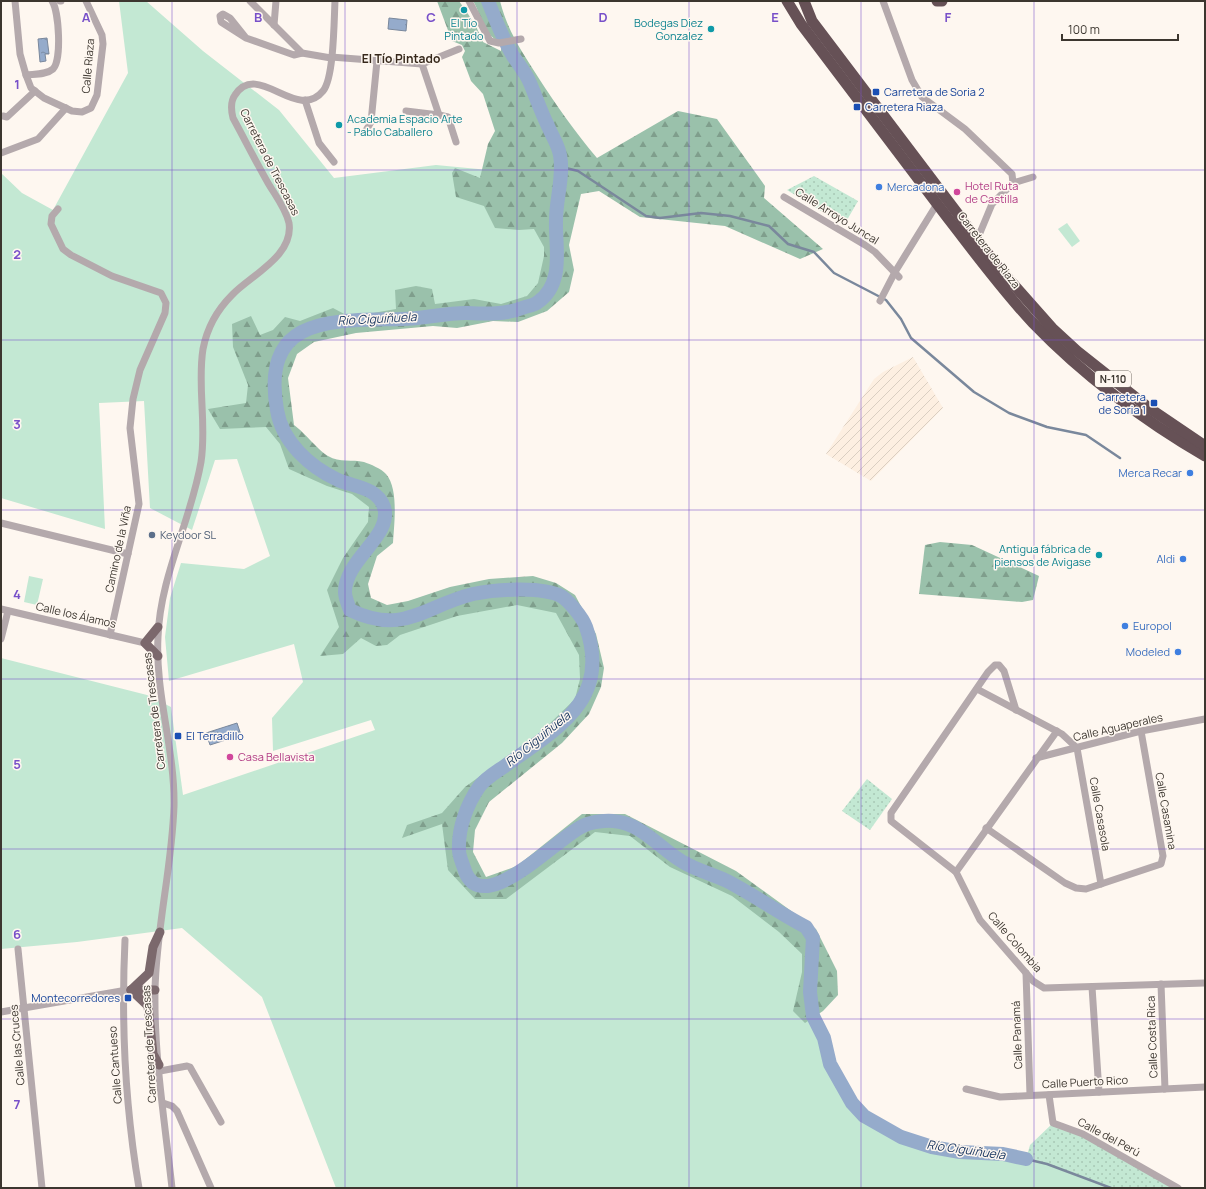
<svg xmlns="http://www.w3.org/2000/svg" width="1206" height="1189" viewBox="0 0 1206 1189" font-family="Manrope,sans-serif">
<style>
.industrial{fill:url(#industrial-furrows)}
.grass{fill:#c3e8d3}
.forest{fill:url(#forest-firs)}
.park{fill:url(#park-dots)}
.water{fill:url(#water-ripples);stroke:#7a889c}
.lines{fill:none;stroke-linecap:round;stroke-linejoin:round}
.stream{stroke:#7a889c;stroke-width:2.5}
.river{stroke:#95abcb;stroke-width:14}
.minor{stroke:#b4a9ac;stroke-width:7}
.major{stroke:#7b686c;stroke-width:9}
.highway{stroke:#665156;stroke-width:11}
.grid{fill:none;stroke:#7850c9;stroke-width:1;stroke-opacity:0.55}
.culture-dot{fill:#0f9aa8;stroke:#fef7f0;stroke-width:1.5}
.transit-dot{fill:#1a4fb4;stroke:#fef7f0;stroke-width:1.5}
.shop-dot{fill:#3f7fe0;stroke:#fef7f0;stroke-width:1.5}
.hotel-dot{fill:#d1479c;stroke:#fef7f0;stroke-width:1.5}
.service-dot{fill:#5c6f8a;stroke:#fef7f0;stroke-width:1.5}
.labels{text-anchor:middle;stroke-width:3;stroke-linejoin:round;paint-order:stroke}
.shield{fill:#fef7f0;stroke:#767069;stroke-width:1}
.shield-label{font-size:10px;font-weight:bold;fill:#3c362f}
.culture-label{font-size:11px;fill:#0d838f;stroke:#fef7f0;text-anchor:end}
.street-label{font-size:11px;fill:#3c362f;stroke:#fef7f0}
.transit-label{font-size:11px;fill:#164399;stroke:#fef7f0;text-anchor:start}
.hotel-label{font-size:11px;fill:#b23c85;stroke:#fef7f0;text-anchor:start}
.shop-label{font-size:11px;fill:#366cbe;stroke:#fef7f0;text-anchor:end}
.service-label{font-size:11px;fill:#4e5e75;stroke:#fef7f0;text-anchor:start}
.neighbourhood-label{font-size:12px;font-weight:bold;fill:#36281b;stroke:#fef7f0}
.water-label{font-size:12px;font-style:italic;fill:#1b3862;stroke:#fef7f0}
.grid-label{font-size:13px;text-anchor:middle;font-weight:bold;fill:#7850c9;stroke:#fef7f0;stroke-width:3;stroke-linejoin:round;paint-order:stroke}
</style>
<defs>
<pattern id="industrial-furrows" width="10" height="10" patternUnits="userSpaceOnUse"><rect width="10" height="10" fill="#fdefe1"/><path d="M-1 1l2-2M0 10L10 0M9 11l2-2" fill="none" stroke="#dacec1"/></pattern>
<pattern id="forest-firs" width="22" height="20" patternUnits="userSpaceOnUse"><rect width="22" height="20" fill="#9ac1ab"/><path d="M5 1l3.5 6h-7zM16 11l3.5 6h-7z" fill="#7f9e8c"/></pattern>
<pattern id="park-dots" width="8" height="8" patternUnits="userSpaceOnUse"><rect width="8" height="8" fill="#c3e8d3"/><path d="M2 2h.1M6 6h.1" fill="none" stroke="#a8c8b5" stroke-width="1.8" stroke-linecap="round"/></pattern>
<pattern id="water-ripples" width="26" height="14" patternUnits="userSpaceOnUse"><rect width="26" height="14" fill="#95abcb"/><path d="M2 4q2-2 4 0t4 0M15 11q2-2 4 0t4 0" fill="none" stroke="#7b8ca5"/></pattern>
</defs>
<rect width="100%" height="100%" fill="#fef7f0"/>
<polygon class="industrial" points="913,357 943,408 871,481 826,454 874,379 883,372"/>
<g class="grass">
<polygon points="119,1 146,1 203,51 279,110 334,178 436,165 542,175 562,167 538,302 437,315 286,345 284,430 375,494 350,610 560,595 591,681 460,829 489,886 613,821 806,927 813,1016 824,1038 830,1064 852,1103 864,1116 901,1137 932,1147 960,1152 1003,1154 1047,1164 1111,1188 336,1188 262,997 182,928 77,942 1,949 1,658 147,695 171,707 183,795 375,730 371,720 273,751 272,718 303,682 294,644 169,681 165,637 170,598 181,563 244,569 270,556 237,459 215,460 192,530 150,508 144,401 99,403 105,529 1,498 1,173 22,193 53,210 128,73"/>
<polygon points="1067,223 1080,241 1072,247 1058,229"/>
<polygon points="29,576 43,579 37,605 24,602"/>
</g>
<g class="forest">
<path d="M437 1H459L475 24 483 42 501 51V42C486 39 480 12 473 1H500C508 32 521 50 538 77 556 105 575 132 597 158L678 111 717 119 765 186 764 198 823 249 800 259 725 226 640 217 599 191 581 194 569 245 574 270 569 292 547 311 518 322 493 321 457 328 433 326 356 333 314 342 297 354 288 378 294 425C304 432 320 452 328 456 340 463 352 459 364 462 370 464 382 469 386 474 399 489 394 524 393 543L377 556 368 584 371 598 387 605 408 601 450 587 489 579 533 576 556 583 575 595 596 634 604 668 601 687 589 714 562 743 489 802 475 830 473 852 486 877 517 866 582 814H625L736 871 816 929 837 971 838 995 823 1011 805 1023 793 1011 802 972V954L779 932 732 896 670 867 630 836 595 832 506 899H475L448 870 442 824 402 838 407 825 442 813 465 787 541 732 575 699 580 679 579 655 556 613 517 605 457 616 400 635 387 645 376 646 361 638 343 654 320 656 339 627 327 590 343 558 368 522 369 507 352 494 327 486 289 469 280 444 266 427 220 429 208 409 246 403 248 385 233 347 232 324 251 316 260 335 273 330 285 317 300 321 333 308 350 317 396 309 395 290 416 286 432 289 435 304 474 299 501 304 527 296 538 283 544 256V247L534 229 519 230 495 228 484 206 456 197 452 173 455 168 480 178 488 144 495 131 483 94 471 81 462 57 465 51 462 45 452 41Z"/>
<polygon points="940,542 972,545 1039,576 1033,600 1022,602 919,594 925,545"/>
</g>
<g class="park">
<polygon points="814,176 858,201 847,220 845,219 842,224 787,190"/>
<polygon points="867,779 892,799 870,830 842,811"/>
<polygon points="1053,1123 1083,1134 1178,1188 1111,1188 1047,1164 1026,1159 1030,1145"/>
</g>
<g class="water">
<polygon points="389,18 407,20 406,31 388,29"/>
<polygon points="47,38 49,54 45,54 46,61 40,62 38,39"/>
<polygon points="237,723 241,735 210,745 206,733"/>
</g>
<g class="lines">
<g class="stream">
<polyline points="562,167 578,171 646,216 660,218 701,213 730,216 769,226 788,244 814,252 834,273 886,300 901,319 911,338 974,392 1009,413 1047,427 1086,435 1120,458"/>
<polyline points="1026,1159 1047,1164 1111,1188"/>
</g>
<path class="river" d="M488 1C495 19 503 39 513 56 519 65 526 73 530 83 536 97 541 112 548 126 552 136 558 144 560 155 564 176 556 199 556 220 555 247 565 283 538 302 535 305 529 306 525 307 505 315 487 314 466 313 444 313 423 319 402 319 334 321 260 314 277 410 282 442 310 467 338 480 354 487 377 487 384 507 393 536 345 559 345 592 345 598 348 604 350 610 404 636 424 606 473 594 493 590 515 589 535 590 542 591 552 592 559 595 568 599 583 618 586 627 611 698 560 727 509 763 500 770 486 777 479 787 467 804 458 828 459 850 459 856 462 862 464 868 480 924 561 833 585 825 592 822 606 820 613 821 642 823 660 849 683 862 696 870 712 874 727 881 754 895 779 913 806 927L813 938 810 992 813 1016 824 1038 830 1064 852 1103 864 1116 901 1137 932 1147 960 1152 1003 1154 1026 1159"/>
<g class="minor">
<polyline points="15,1 20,54 26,75 31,88 44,98 72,111 82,112 91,108 97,95 103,44 102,35 86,1"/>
<polyline points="60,1 61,1"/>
<polyline points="250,1 302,53 331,58"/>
<polyline points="469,1 490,41 499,43 521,39"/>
<polyline points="883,1 912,80 922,97 965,129 1012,174 1013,183 992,204 977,240"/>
<polyline points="274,25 276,1"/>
<polyline points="246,38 221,22 220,16 223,14 230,18 246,38 294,55 302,53"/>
<polyline points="331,57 422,64 459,49"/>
<path d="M26 75C35 74 46 75 53 69 62 60 59 11 52 1"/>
<polyline points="305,100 319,143 334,162"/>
<polyline points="406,111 439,115 422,64"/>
<polyline points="439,115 448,117 456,142"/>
<polyline points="3,116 7,117 35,91"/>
<polyline points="365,132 371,122 377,61"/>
<polyline points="1,153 38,139 66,108"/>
<polyline points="1013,183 1033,177"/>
<polyline points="784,197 865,245 875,252 899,277"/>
<polyline points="58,209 52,216 51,224 63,249 71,255 112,276 161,293 166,303 165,313 140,370 133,399 130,428 139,504 110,635"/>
<polyline points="880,301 895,272 937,204"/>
<polyline points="1,523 128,554"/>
<polyline points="1,609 145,643"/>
<polyline points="1,639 8,611"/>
<polyline points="977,689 1062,734 1077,748 1101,884"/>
<polyline points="1016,710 1004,671 999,665 995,665 988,672 891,813 891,821 956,872 980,920 1033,981 1044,988 1205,983"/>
<polyline points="1036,758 1141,731 1205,719"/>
<polyline points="986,828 1065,883 1076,888 1086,889 1161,864 1163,856 1141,731"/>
<polyline points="956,872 1057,731"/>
<path d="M125 940C121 1024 125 1106 139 1188"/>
<polyline points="18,949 42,1188"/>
<polyline points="1026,973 1030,1095"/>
<polyline points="1161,984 1165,1089"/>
<polyline points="1092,987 1099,1092"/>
<polyline points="1,1012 127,990"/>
<polyline points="160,1071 187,1066 190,1067 221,1122"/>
<polyline points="966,1089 1000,1097 1205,1087"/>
<polyline points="1049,1095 1053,1123 1083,1134 1178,1188"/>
<polyline points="163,1103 172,1106 177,1111 211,1188"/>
<path d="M172 1188C165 1123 154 1057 155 991 156 929 172 868 174 806 175 749 155 694 158 637 160 576 191 521 201 462 207 424 197 386 203 349 207 328 217 310 232 295 251 275 294 256 289 223 286 209 275 195 268 183 256 162 245 140 233 118 231 110 230 102 235 95 258 60 297 123 323 91 334 78 334 20 335 1"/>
</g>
<g class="major">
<polyline points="158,656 145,643 158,627"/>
<polyline points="131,990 148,1006 153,1054 159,1065"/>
<polyline points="131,990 149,973 153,947 160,932"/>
<polyline points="131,990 155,990"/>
</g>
<g class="highway">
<path d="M787 1 801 24C850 88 898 153 947 217 975 253 1002 290 1033 323 1082 374 1144 421 1205 456"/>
<polyline points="804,1 812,21 998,267 1052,328 1077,351 1149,408 1205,446"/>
<polyline points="937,1 942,1"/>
</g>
</g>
<path class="grid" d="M172 1V1188M345 1V1188M517 1V1188M689 1V1188M861 1V1188M1034 1V1188M1 170H1205M1 340H1205M1 510H1205M1 679H1205M1 849H1205M1 1019H1205"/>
<g class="culture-dot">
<circle cx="464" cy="10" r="4"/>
<circle cx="711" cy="29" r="4"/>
<circle cx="339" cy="125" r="4"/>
<circle cx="1099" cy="555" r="4"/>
</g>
<g class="transit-dot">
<rect x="872" y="88" width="8" height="8" rx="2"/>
<rect x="853" y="103" width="8" height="8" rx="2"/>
<rect x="1150" y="399" width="8" height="8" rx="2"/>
<rect x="174" y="732" width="8" height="8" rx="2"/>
<rect x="124" y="994" width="8" height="8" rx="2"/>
</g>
<g class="shop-dot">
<circle cx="879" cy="187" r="4"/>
<circle cx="1190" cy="473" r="4"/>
<circle cx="1183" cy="559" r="4"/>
<circle cx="1125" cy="626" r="4"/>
<circle cx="1178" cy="652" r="4"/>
</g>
<g class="hotel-dot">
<circle cx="957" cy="192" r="4"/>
<circle cx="230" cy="757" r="4"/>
</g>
<circle class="service-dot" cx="152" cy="535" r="4"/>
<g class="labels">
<rect class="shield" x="1095" y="371" width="36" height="16" rx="3"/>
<g class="shield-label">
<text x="1113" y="383">N-110</text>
</g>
<g class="culture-label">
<text x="464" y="27" text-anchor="middle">El Tío<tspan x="464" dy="13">Pintado</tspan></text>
<text x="703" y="27">Bodegas Diez<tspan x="703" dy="13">Gonzalez</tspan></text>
<text x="347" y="123" text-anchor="start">Academia Espacio Arte<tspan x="347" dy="13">- Pablo Caballero</tspan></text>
<text x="1091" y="553">Antigua fábrica de<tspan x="1091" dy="13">piensos de Avigase</tspan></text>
</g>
<g class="street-label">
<text transform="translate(88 66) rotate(-85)" y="4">Calle Riaza</text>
<text transform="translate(270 162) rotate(63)" y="4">Carretera de Trescasas</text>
<text transform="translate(837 216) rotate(32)" y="4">Calle Arroyo Juncal</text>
<text transform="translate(989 250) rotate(52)" y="4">Carretera de Riaza</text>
<text transform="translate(118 549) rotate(-78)" y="4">Camino de la Viña</text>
<text transform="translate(76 615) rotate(13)" y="4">Calle los Álamos</text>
<text transform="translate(154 711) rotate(-97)" y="4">Carretera de Trescasas</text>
<text transform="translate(1118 727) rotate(-13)" y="4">Calle Aguaperales</text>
<text transform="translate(1166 811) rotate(80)" y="4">Calle Casamina</text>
<text transform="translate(1100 814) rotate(80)" y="4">Calle Casasola</text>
<text transform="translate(1015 942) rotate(49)" y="4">Calle Colombia</text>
<text transform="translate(1017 1035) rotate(-92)" y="4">Calle Panamá</text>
<text transform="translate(1152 1037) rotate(-92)" y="4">Calle Costa Rica</text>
<text transform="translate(149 1044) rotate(-93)" y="4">Carretera de Trescasas</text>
<text transform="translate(17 1045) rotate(-95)" y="4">Calle las Cruces</text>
<text transform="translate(115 1065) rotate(-94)" y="4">Calle Cantueso</text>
<text transform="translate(1085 1082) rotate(-3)" y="4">Calle Puerto Rico</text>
<text transform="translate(1109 1137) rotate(28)" y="4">Calle del Perú</text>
</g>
<g class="transit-label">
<text x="884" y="96">Carretera de Soria 2</text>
<text x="865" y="111">Carretera Riaza</text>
<text x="1146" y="401" text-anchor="end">Carretera<tspan x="1146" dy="13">de Soria 1</tspan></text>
<text x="186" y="740">El Terradillo</text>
<text x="120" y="1002" text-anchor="end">Montecorredores</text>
</g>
<g class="hotel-label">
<text x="965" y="190">Hotel Ruta<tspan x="965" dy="13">de Castilla</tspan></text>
<text x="238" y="761">Casa Bellavista</text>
</g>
<g class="shop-label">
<text x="887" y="191" text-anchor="start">Mercadona</text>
<text x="1182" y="477">Merca Recar</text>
<text x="1175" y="563">Aldi</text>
<text x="1133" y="630" text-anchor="start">Europol</text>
<text x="1170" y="656">Modeled</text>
</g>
<g class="service-label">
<text x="160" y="539">Keydoor SL</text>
</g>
<g class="neighbourhood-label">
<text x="401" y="63">El Tío Pintado</text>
</g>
<g class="water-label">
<text transform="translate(377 319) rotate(-3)" y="4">Río Ciguiñuela</text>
<text transform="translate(538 739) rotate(-39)" y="4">Río Ciguiñuela</text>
<text transform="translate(966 1150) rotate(8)" y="4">Río Ciguiñuela</text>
</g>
</g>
<g class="grid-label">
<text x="86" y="22">A</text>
<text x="258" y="22">B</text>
<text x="431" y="22">C</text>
<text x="603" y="22">D</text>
<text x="775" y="22">E</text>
<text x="948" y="22">F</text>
<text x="17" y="89">1</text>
<text x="17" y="259">2</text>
<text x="17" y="429">3</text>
<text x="17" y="599">4</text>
<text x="17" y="769">5</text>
<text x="17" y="939">6</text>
<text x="17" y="1109">7</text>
</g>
<rect width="1206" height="1189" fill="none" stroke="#3c362f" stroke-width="4"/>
<path d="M1062 34v6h116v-6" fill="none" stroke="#3c362f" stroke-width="2"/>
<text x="1068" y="34" font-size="12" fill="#3c362f" stroke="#fef7f0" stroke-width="3" paint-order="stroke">100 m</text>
</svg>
